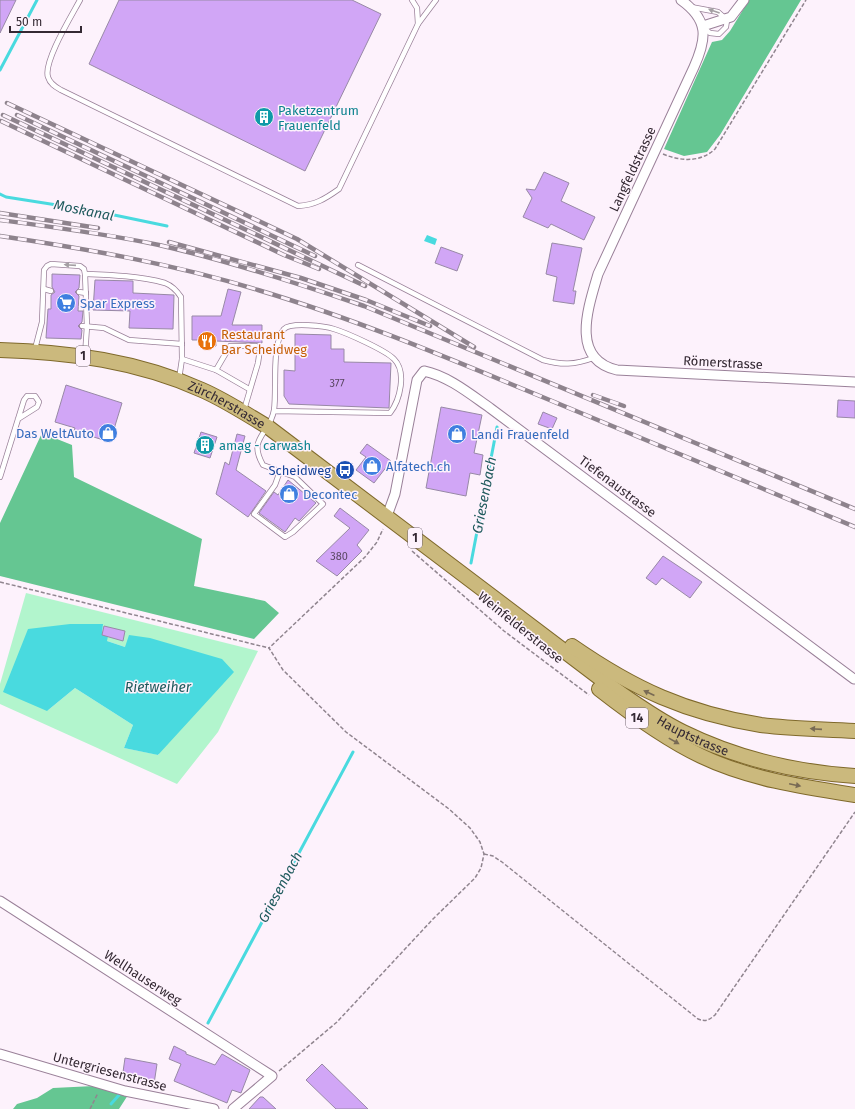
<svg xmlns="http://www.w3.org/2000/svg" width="855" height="1109" viewBox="0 0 855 1109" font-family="'Fira Sans',sans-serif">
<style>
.green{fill:#b2f5cd;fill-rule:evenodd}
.forest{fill:#65c692}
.water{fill:#49dadf}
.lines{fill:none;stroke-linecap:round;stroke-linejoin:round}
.stream{stroke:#49dadf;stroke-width:3}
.building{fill:#d1a6f6;stroke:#9889a6}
.service-casing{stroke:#9a8199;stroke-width:6}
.minor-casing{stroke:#9a8199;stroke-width:11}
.primary-casing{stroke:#7f692b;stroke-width:16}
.path{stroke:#90858f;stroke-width:1.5;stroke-dasharray:4 2;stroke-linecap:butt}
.service{stroke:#fff;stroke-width:4.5}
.minor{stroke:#fff;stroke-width:9}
.primary{stroke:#cbb97d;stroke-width:14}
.rail-casing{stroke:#8e838d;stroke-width:4.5}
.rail{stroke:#fdf2fc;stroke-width:3;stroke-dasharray:9;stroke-linecap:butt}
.oneway{fill:#a49fa3}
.oneway2{fill:#786a54}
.labels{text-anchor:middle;stroke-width:3;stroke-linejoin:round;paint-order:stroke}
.number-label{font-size:11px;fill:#5b4864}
.shield{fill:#fdf2fc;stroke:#70656f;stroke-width:1}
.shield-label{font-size:12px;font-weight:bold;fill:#342933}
.culture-label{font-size:13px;fill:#0d838f;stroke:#fdf2fc;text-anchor:start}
.street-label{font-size:13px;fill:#342933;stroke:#fdf2fc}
.shop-label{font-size:13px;fill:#366cbe;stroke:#fdf2fc;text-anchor:start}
.food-label{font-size:13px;fill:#c56008;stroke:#fdf2fc;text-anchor:start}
.transit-label{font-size:13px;fill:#164399;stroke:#fdf2fc;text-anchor:end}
.water-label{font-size:14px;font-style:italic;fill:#205b5e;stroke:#fdf2fc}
</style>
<rect width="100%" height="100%" fill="#fdf2fc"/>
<path class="green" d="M26 593 258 651 218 732 177 784 0 704V684ZM103 625 102 635 107 641 125 647 159 755 124 748 133 725 75 688 47 711Z"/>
<g class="forest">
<polygon points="749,0 801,0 720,135 707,152 684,156 664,149 712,42 722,40 730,31"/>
<polygon points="42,433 72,445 74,477 202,539 194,586 265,601 279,613 254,639 0,576 0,523"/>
<polygon points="94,1086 128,1095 119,1109 13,1109 17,1104 37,1098 53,1088"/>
</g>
<g class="water">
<polygon points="427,235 437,239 435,245 424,241"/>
<polygon points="70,624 103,624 102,635 108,636 107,641 125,647 129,635 150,638 222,659 234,672 158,755 124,748 133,725 75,688 47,711 3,692 28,629"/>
</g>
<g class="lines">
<g class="stream">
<polyline points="0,70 37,0"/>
<polyline points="0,194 6,197 95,211 167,226"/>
<polyline points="471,563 497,427"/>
<polyline points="208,1023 353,752"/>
<polyline points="111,1104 119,1095"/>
</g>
</g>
<g class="building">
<polygon points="0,0 16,0 0,33"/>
<polygon points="119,0 352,0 381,14 305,171 89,64"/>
<polygon points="544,172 569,183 561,201 595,217 584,240 551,224 548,228 523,217 532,198 526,189 535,190"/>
<polygon points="552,243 582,248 573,291 576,291 574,304 553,301 557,277 546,274"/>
<polygon points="441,247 463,255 457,271 435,263"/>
<polygon points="52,274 80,275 79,288 75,292 79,296 78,311 83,311 82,322 78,326 82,330 81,339 46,338 48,309 51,309 51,295 55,292 52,287"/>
<polygon points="95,280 133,281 133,293 174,295 173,329 129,328 130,311 93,310"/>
<polygon points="228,289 241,292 232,325 262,325 262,343 216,341 216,346 201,346 201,340 192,340 192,316 221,316"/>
<polygon points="295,334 331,335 331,349 344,349 344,362 391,363 389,408 289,404 284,396 284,370 295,371"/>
<polygon points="66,385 122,403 110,442 74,431 75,428 55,422"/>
<polygon points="838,400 855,401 855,418 837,417"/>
<polygon points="441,407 482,415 474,453 483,455 480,475 470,473 466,496 426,488"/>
<polygon points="543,412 557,418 552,429 538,424"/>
<polygon points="201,432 217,437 210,458 194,453"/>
<polygon points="237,434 245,436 236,470 266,491 248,517 216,494 225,462 229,465"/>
<polygon points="367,444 391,461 374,483 356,470 366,457 360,453"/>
<polygon points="288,480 316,503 299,521 295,518 285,532 259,513 274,492 278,495"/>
<polygon points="340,508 369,530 357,545 362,551 337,576 316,561 350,528 334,516"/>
<polygon points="663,556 702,582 690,598 662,578 656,585 646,578"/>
<polygon points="104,626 125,631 123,641 102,635"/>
<polygon points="174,1046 186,1052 186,1054 215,1065 222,1054 250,1070 241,1093 232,1090 227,1103 174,1081 181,1064 169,1059"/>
<polygon points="125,1058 157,1064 154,1084 122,1079"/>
<polygon points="322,1064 368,1109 336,1109 306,1080"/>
<polygon points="260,1097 263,1097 276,1109 249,1109"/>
</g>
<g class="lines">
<defs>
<g id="service">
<path d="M80 0C72 15 43 62 48 77 50 84 56 87 61 90L298 206C315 205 325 199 339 189L418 24 417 8 412 0"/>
<polyline points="691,7 718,12 727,20 726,27 719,34 710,33 704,28"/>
<polyline points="418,24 436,0"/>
<path d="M358 265 543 360C561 365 575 365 593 358"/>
<path d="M85 274C111 275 140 276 165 283 173 286 177 291 181 297L182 359 179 379"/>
<polyline points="44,289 51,291"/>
<polyline points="79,292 86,293"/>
<polyline points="82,326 104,328 129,340 182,344"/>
<polyline points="35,349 42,322 44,270 47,266 51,264 80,266 84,269 85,274 87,326 85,356"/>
<polyline points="182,359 216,370 249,389"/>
<polyline points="216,370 230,346 256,346 260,349 258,363 244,410"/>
<path d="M274 411 390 413C400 400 407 372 394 359 385 350 347 333 334 329 325 326 291 322 284 329 271 344 277 390 274 410 270 435 247 437 263 465L295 477 323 504 293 532 285 537 254 514 275 485 280 471"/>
<polyline points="0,477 24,400 27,396 35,396 39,402 37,407 18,419"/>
</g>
<g id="minor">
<path d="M681 0C709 20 707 38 694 67L598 274C588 308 570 359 617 370L855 382"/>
<polyline points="703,26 731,17 744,0"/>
<path d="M387 516 395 494 417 380 424 371C448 376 470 394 490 408L854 679"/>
<polyline points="0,901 272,1076 233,1109"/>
<polyline points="0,1054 125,1091 214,1109"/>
</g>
<g id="primary">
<path id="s1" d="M0 350C69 352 138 361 202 390 225 400 246 414 268 427L613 688C636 704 658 720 683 732 738 759 794 772 855 776"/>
<path d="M572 646C634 689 686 713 761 725 792 729 824 729 855 731"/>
<path d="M599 689C631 714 665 739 701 756 749 779 803 787 855 795"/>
</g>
</defs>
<use href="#service" class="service-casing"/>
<use href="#minor" class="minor-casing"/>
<use href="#primary" class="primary-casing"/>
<g class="path">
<path d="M663 154C680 161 700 163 715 149L806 0"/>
<polyline points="412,551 504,631 589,695"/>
<polyline points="0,582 269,648"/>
<path d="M484 854 493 856 502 862 698 1019C706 1022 709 1020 715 1015L855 812"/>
<polyline points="279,1071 337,1022 433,919 475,878 481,868 484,854 480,842 470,828 449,809 346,732 283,670 269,648 365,557 377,542 383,529"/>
<polyline points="90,1109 98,1093"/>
</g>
<use href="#service" class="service"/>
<use href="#minor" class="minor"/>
<use href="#primary" class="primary"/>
<defs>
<g id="rail">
<polyline points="7,103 297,239 474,347"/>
<polyline points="3,115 365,286"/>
<polyline points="17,115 315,256"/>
<polyline points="1,121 284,255 319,269"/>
<polyline points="0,213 98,228"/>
<path d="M0 220C53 227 107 234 159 245 228 261 297 283 364 306L855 509"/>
<path d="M0 236C87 249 174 264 258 290 359 320 455 361 552 401 653 443 754 485 855 527"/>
<polyline points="169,242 301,278 366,300 430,326"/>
<polyline points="593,395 624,406"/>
</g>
</defs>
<use href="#rail" class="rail-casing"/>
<use href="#rail" class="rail"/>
</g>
<defs><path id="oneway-solid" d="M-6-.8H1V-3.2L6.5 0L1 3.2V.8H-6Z"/></defs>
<g class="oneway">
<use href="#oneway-solid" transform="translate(714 11) rotate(-160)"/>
<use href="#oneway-solid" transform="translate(70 265) rotate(-176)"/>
</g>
<g class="oneway2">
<use href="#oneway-solid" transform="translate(649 693) rotate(-155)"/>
<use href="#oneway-solid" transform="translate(816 729) rotate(-176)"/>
<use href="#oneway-solid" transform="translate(674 741) rotate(29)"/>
<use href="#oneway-solid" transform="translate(795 785) rotate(12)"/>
</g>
<defs>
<symbol id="building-disc" viewBox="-11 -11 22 22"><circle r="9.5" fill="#0f9aa8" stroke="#fdf2fc"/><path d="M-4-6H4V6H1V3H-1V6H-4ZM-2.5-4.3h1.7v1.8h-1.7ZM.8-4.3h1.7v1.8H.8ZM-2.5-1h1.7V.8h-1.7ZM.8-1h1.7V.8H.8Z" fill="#fff"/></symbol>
<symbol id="supermarket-disc" viewBox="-11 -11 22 22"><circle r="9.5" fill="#3f7fe0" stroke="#fdf2fc"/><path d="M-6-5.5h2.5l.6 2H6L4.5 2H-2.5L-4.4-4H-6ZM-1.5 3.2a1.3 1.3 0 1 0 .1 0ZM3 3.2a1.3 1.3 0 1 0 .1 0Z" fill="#fff"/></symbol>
<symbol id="restaurant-disc" viewBox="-11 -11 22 22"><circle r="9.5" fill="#e8710a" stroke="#fdf2fc"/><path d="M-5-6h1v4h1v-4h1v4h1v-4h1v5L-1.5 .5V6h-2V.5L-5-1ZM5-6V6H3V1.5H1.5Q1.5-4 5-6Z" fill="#fff"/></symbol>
<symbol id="shop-disc" viewBox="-11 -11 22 22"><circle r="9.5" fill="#3f7fe0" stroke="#fdf2fc"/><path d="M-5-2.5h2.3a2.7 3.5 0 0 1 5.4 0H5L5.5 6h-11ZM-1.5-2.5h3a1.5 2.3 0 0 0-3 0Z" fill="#fff"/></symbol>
<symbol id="bus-disc" viewBox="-11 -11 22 22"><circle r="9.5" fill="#1a4fb4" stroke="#fdf2fc"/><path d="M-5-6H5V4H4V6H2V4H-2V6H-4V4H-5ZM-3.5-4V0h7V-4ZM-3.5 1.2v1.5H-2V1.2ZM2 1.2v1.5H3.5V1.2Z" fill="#fff"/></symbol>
</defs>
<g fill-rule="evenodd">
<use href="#building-disc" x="253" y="106" width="22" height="22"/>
<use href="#supermarket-disc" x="55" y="292" width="22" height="22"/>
<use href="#restaurant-disc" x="196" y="330" width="22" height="22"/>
<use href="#shop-disc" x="97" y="422" width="22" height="22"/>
<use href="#shop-disc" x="446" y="423" width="22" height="22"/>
<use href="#building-disc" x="194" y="434" width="22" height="22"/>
<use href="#shop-disc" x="361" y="455" width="22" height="22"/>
<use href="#bus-disc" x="334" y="459" width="22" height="22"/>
<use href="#shop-disc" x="278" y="483" width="22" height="22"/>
</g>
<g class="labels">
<g class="number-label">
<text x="337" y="387">377</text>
<text x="339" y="560">380</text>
</g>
<g class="shield">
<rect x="76" y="346" width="14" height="20" rx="3"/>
<rect x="408" y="528" width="14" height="20" rx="3"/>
<rect x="626" y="708" width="22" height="20" rx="3"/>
</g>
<g class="shield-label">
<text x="83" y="360">1</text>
<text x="415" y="542">1</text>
<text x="637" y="722">14</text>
</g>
<g class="culture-label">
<text x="278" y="115">Paketzentrum<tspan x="278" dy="15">Frauenfeld</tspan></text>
<text x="219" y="450">amag - carwash</text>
</g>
<g class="street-label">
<text transform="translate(632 169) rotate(-65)" y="5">Langfeldstrasse</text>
<text transform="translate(723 362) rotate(3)" y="5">Römerstrasse</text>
<text dy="5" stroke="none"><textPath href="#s1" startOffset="236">Zürcherstrasse</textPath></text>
<text transform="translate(618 486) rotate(37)" y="5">Tiefenaustrasse</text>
<text transform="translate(521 627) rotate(39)" y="5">Weinfelderstrasse</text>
<text dy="5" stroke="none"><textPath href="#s1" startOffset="809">Hauptstrasse</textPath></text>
<text transform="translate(143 977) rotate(33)" y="5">Wellhauserweg</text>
<text transform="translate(110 1071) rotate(15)" y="5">Untergriesenstrasse</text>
</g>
<g class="shop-label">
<text x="80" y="308">Spar Express</text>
<text x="94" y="438" text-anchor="end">Das WeltAuto</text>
<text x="471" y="439">Landi Frauenfeld</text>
<text x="386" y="471">Alfatech.ch</text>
<text x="303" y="499">Decontec</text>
</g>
<g class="food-label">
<text x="221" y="339">Restaurant<tspan x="221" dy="15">Bar Scheidweg</tspan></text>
</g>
<g class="transit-label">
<text x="331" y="475">Scheidweg</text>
</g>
<g class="water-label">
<text transform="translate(84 210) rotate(11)" y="5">Moskanal</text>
<text transform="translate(484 495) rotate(-79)" y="5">Griesenbach</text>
<text x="158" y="692">Rietweiher</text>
<text transform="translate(280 887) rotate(-62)" y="5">Griesenbach</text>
</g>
</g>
<path d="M10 26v6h71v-6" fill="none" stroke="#342933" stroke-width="2"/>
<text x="16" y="26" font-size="12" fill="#342933" stroke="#fdf2fc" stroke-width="3" paint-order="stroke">50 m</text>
</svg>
